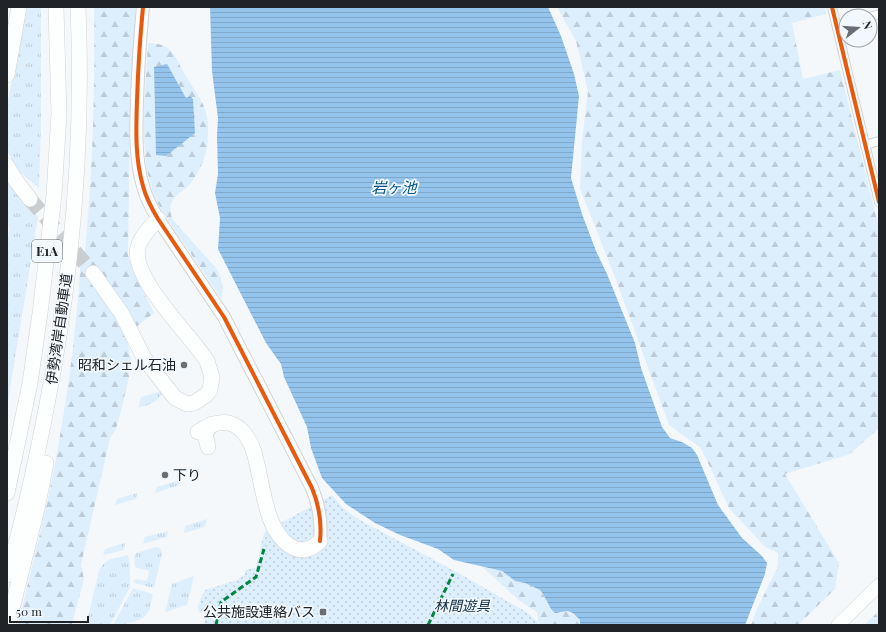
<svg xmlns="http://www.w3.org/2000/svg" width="886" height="632" viewBox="0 0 886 632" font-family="'Playfair Display','Noto Sans JP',serif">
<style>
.grass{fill:url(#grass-tufts)}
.forest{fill:url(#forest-firs)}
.park{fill:url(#park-dots)}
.water{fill:url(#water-rules)}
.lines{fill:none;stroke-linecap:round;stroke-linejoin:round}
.highway-tunnel{stroke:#caced1;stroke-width:15;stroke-dasharray:15 8;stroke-linecap:butt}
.street-casing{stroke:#d0d4d7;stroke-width:10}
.secondary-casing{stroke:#d0d4d7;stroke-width:14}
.primary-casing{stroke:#d0d4d7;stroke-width:14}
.highway-casing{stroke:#d0d4d7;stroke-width:16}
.street{stroke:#fdfefe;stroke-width:8}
.secondary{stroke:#fdfefe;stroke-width:12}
.primary{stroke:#fdfefe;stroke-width:13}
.highway{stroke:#fdfefe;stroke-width:15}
.quiet{stroke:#00873e;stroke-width:3;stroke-dasharray:6 3;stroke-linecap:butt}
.cycleway-casing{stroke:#f1f8fe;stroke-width:6}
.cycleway{stroke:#e8590c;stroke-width:4}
.poi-dot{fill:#6a6e72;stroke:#f1f8fe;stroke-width:1.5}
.labels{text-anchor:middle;stroke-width:3.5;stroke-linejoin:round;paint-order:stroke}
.shield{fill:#f1f8fe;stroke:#5f6468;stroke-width:1}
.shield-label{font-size:13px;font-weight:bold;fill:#202428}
.street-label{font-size:14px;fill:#202428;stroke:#f1f8fe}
.poi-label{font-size:14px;fill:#202428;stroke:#f1f8fe;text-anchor:end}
.park-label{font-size:14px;font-style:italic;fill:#0f2c43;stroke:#f1f8fe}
.water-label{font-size:15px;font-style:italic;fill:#005285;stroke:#f1f8fe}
</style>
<defs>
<pattern id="grass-tufts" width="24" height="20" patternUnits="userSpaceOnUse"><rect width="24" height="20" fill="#ddeefc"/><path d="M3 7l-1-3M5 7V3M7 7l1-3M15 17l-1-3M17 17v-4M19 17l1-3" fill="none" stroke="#bdccd8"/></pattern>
<pattern id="forest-firs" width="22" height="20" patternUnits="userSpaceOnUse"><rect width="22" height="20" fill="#ddeefc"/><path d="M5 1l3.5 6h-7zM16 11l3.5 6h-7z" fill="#bdccd8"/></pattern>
<pattern id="park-dots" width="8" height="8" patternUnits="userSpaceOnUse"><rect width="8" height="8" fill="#ddeefc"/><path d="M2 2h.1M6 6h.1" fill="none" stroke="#bdccd8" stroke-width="1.8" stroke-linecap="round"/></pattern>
<pattern id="water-rules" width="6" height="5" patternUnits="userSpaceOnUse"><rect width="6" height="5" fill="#94c4ec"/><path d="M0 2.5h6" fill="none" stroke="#7fa8ca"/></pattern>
</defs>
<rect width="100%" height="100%" fill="#f4f8fb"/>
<g class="grass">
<polygon points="25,7 41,7 41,128 39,188 19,172 7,151 7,105 15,66"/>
<polygon points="7,180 38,217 7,408 7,246 9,229 7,215"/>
<path d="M162 391C160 402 148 405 138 408L141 397Z"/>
<polygon points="180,480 179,485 155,493 157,487"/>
<polygon points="137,493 136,499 115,505 117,499"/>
<polygon points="207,519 205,527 184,533 185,526"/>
<polygon points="168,531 167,537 143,544 145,537"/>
<polygon points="125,543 124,550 103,555 105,549"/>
<polygon points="156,547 160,548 162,553 154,588 134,583 135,579 147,581 149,571 135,567 134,558 136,553"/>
<path d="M128 555 130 565V587L110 625H86L99 571C106 557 114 559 128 555Z"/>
<polygon points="194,576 187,605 165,612 172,584"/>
<path d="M133 588 153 594C151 600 151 610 146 615 141 622 121 625 113 625Z"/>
</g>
<g class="forest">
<path d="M94 7H136L130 114 128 255 132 269 154 313 135 328 105 297 126 335 131 360 129 377 121 411 116 429 110 438 81 565 84 579 72 624 18 625C32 564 49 503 59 441 70 381 77 320 81 259L84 261C93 176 95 92 94 7Z"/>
<polygon points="557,7 825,7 826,14 792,23 803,79 840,70 879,228 879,428 850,454 785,474 839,563 835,589 798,625 751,625 756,611 778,566 778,553 765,547 729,508 701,448 669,425 616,280 580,188 582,141 588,91 576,41"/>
<path d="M148 43C171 43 174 54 183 71 191 86 204 100 207 117 208 122 208 127 208 132 208 153 202 169 189 185 184 191 177 193 173 200 169 206 170 213 173 220L216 268C221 277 225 288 221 298L163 213 153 194 146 166 143 123Z"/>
<polygon points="482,567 502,571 515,581 525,583 540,590 543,594 551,609 560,613 563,610 575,616 580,620 580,625 541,625 538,621 537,612 520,601"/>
<polygon points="879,611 879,625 864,625"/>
</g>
<path class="park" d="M332 495 344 509 360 520 462 575 528 613 541 625H204L207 611 199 613C197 605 201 597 205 590L237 580 245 574V570L256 568 264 533 266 531Z"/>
<g class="water">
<path d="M210 7H548L561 36 574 74 579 96 571 178 582 214 596 251 607 274 635 343 641 368 662 427 670 438 682 442 692 448 697 455 718 505 742 538 762 556 767 563 765 574 745 625H580V620C569 608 568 611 555 613L551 609 543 594 540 590 525 583 515 581 502 571 454 560 438 549 400 535 375 523 346 504 322 478 311 448 307 427 284 377 281 364 266 343 218 249 220 218 215 193 218 174 217 136 218 118 212 71Z"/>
<polygon points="167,64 186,98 190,96 193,99 195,133 166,156 156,155 154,67"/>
</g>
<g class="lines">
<polyline class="highway-tunnel" points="30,199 93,273"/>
<defs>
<g id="street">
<polyline points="832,7 879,202"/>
<polyline points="870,17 879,14"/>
<polyline points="837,28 846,25"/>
<polyline points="865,145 879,141"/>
</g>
<path id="secondary" d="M143 7C140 38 138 70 137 101 136 130 135 159 143 186 146 198 152 209 158 219L224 317 312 488C319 505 322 522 320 541"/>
<polyline id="primary" points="838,625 879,585"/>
<g id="highway">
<polyline points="7,75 19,7"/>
<polyline points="7,166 16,181 30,199"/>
<path d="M93 273 122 314 144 358 175 398 187 404 194 403 206 395 210 390 212 377 207 361C190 334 130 278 138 247 141 236 151 227 158 219"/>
<path d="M198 432C223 415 242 421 253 449 260 471 262 496 270 518 278 540 299 563 320 541"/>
<polyline points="208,447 205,433 212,424"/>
<polyline points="7,493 30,383 40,313 54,195 59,114 56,7"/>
<path d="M7 575C22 526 33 475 43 425 71 288 84 147 78 7"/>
<polyline points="8,625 37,509 46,463"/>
</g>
</defs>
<use href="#street" class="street-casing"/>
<use href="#secondary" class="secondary-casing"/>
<use href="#primary" class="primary-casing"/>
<use href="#highway" class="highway-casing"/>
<use href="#street" class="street"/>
<use href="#secondary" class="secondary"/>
<use href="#primary" class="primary"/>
<use href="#highway" class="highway"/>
<g class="quiet">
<polyline points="216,625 221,602 256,577 264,549"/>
<polyline points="428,625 453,574"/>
</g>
<defs>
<g id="cycleway">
<path d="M143 7C140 38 138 70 137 101 136 130 135 159 143 186 146 198 152 209 158 219L224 317 312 488C319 505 322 522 320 541"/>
<polyline points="832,7 879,202"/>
</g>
</defs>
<use href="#cycleway" class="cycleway-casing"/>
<use href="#cycleway" class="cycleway"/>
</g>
<g class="poi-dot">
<circle cx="184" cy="365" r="4"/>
<circle cx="165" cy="475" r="4"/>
<rect x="319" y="608" width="8" height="8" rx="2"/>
</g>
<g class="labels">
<rect class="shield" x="32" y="240" width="30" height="22" rx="3"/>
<g class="shield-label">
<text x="47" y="256">E1A</text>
</g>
<g class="street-label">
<text transform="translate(59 329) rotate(-82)" y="5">伊勢湾岸自動車道</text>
</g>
<g class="poi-label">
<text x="176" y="370">昭和シェル石油</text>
<text x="173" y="480" text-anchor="start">下り</text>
<text x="315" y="617">公共施設連絡バス</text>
</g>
<g class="park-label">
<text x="462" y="611">林間遊具</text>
</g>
<g class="water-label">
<text x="394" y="193">岩ヶ池</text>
</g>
</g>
<rect width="886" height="632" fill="none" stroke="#202428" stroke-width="16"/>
<g transform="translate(858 28) rotate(73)"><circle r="19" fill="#f1f8fe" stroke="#9da3a8"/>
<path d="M0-3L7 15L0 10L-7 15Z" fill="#6a6e72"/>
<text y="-6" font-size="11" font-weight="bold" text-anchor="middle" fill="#202428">N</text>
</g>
<path d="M10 616v6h78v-6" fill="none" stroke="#202428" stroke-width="2"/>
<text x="16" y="616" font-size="12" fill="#202428" stroke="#f1f8fe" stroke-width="3" paint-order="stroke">50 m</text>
</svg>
